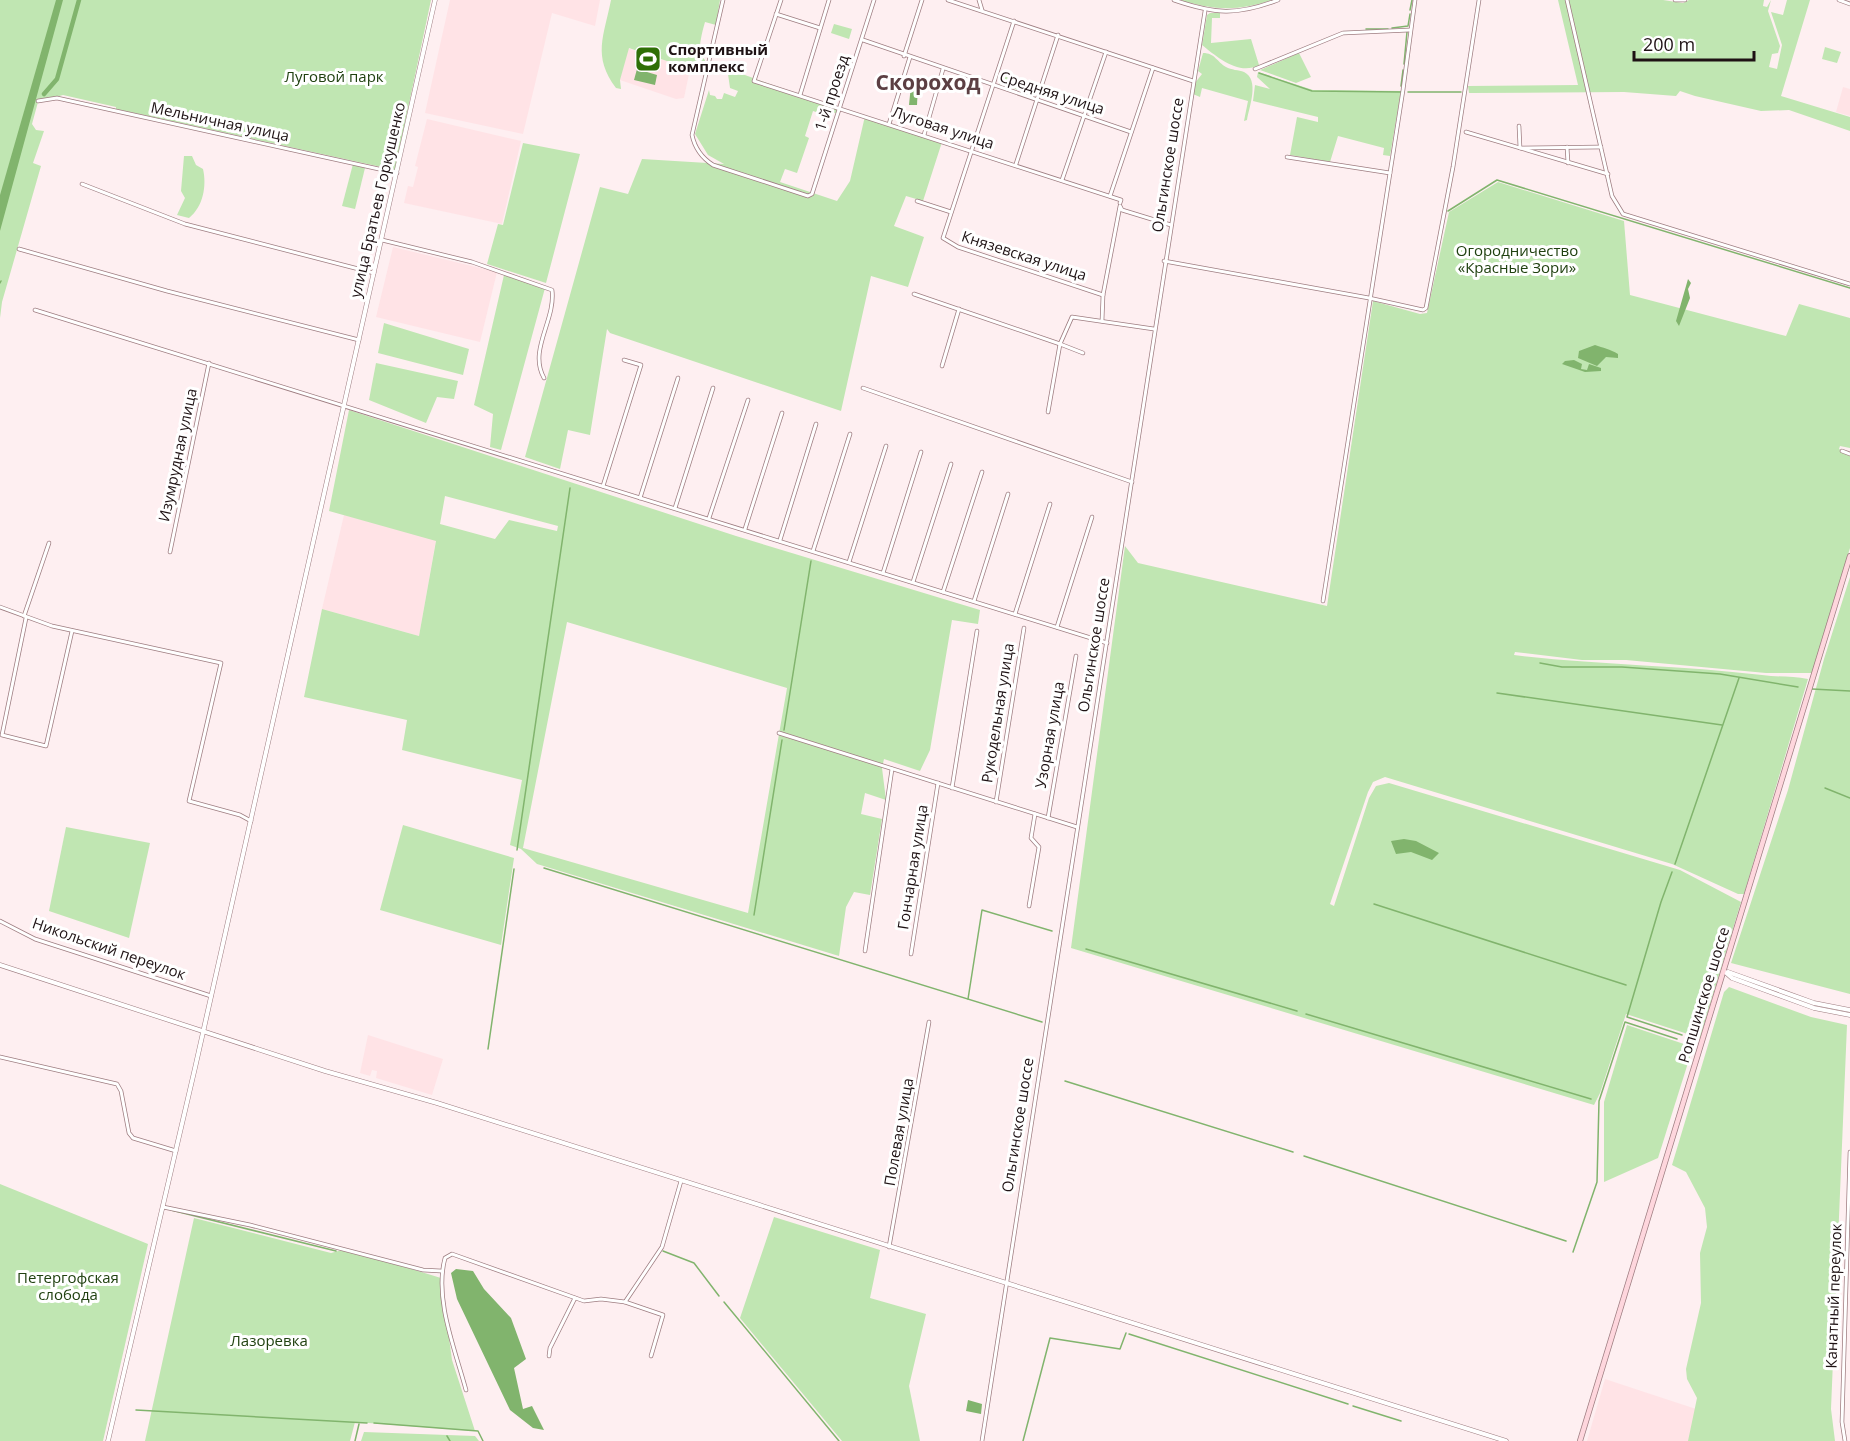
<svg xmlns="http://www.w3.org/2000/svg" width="1850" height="1441" viewBox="0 0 1850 1441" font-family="'Open Sans',sans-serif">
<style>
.built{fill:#ffe3e6}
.green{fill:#c0e6b2;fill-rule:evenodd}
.water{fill:#81b46d}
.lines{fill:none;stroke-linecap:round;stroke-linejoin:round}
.stream{stroke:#81b46d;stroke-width:1.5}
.canal{stroke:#81b46d;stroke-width:4.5}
.minor-casing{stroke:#9e7d81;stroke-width:4.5}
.tertiary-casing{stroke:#9e7d81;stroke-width:5}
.secondary-casing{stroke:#9e7d81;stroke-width:6}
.minor{stroke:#fff;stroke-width:3}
.tertiary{stroke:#fff;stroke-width:4}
.secondary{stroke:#fed6dd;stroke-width:4.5}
.labels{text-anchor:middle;stroke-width:6;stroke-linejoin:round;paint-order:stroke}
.poi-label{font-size:15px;font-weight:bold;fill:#1e1214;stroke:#fff;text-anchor:start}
.park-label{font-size:15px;fill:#204110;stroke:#fff}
.street-label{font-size:15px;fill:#1e1214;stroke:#fff}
.district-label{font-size:21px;font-weight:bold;fill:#5c3f43;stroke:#fff}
</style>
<rect width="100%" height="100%" fill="#feeff1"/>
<g class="built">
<polygon points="450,0 600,0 595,26 552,13 523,134 425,113"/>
<polygon points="628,48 690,69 684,98 676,99 620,80"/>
<polygon points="1843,87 1850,89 1850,116 1836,112"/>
<polygon points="427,119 521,141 502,224 404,203 408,186 413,187 418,167 415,166"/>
<polygon points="393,247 497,272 480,342 376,317"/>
<polygon points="344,515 436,540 419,636 322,609"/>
<polygon points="368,1035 443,1059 432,1095 376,1078 377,1071 372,1070 370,1076 360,1073"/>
<polygon points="1605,1379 1696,1409 1689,1441 1587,1441"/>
</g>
<g class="green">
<polygon points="0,0 431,0 395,170 116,109 116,107 63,95 38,102 32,124 36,130 44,131 33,163 41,166 2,302 0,318"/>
<path d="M611 0H720L716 25 705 22C702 32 699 45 700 55L705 60 704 68 690 69 629 48 620 80 621 89 616 88C592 56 604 36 611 0Z"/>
<path d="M1180 0H1273C1238 11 1216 11 1180 0Z"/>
<polygon points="1558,0 1663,0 1683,3 1689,0 1764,0 1763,6 1767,7 1771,0 1768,11 1780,46 1778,53 1772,54 1769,67 1777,69 1782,45 1771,12 1783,15 1787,0 1810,0 1781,96 1850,117 1850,131 1789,110 1761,111 1695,96 1680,91 1676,96 1624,92 1469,93 1468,86 1578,85"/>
<path d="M1210 13H1220V18H1212L1211 43 1251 39 1259 65C1239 76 1217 57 1202 45L1207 15Z"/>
<polygon points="834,24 852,29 849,39 831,33"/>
<polygon points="1825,47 1841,52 1837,63 1822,59"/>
<path d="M1203 53C1215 53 1217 62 1226 67 1231 70 1239 70 1244 72 1260 80 1249 107 1247 120L1244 121 1248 101 1202 88 1200 97 1193 94 1195 83 1202 74 1198 71Z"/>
<polygon points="1299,53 1311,77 1296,83 1260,70"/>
<polygon points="715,64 838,109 838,114 827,110 825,115 813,111 805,136 809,138 797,173 785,169 780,182 837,201 850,181 865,116 942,142 923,201 906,196 894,226 924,237 908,287 871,276 841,411 610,333 607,329 590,435 568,430 560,469 525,457 600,187 628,194 642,159 724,164 708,155 695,134 709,90 710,95 715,96 717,99 722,99 724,93 735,97 738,91 730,88 728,74 713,73"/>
<polygon points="1258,72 1313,90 1401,91 1390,156 1383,155 1384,148 1338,136 1330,162 1290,155 1297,117 1318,122 1318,117 1253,101 1255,85 1270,89 1257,77"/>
<polygon points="1001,75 1021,82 1019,90 999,84"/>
<polygon points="523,143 580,154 546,283 487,264 498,224 503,225"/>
<path d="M184 156H192L196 165 203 169C207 186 203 207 189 218L177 215 185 198 181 191Z"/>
<polygon points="353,164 365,168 355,209 342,206"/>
<path d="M1498 182 1624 221 1630 295 1786 336 1799 304 1850 318V448L1840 446 1839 449 1850 453V548L1812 673H1766L1626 660H1582L1515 652 1514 655C1597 665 1680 665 1762 675 1777 677 1793 676 1808 679L1744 894H1738L1672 864 1385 777 1373 782 1368 792 1330 904 1334 906 1369 798 1376 786 1389 783 1680 870 1741 902 1700 1038 1626 1014 1600 1093 1594 1105 1071 948 1125 546 1138 563 1327 606 1373 301 1420 314 1427 313 1449 212Z"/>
<polygon points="504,275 545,288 501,450 490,447 493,414 474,405"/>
<polygon points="384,323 469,349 463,375 378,353"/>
<polygon points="376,363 458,381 454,399 437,397 426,423 369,400"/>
<path d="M349 410 736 536 980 610 978 624 952 620 930 750 920 771 884 759 882 768 886 800 865 793 861 814 882 819 870 895 854 892 846 907 839 956 537 864 521 849 510 845 522 780 402 750 407 720 304 697 322 609 419 636 436 541 329 511ZM445 496 558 526 557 531 509 520 495 539 440 524ZM567 622 787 688 748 913 523 848Z"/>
<polygon points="1850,577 1850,994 1731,963 1788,790 1824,659"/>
<polygon points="403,825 514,858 501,945 380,910"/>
<polygon points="66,827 150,843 129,938 49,911"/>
<polygon points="1729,987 1811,1017 1847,1025 1831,1409 1835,1441 1688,1441 1697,1398 1687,1379 1686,1369 1701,1303 1700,1253 1707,1227 1705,1208 1686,1172 1672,1165 1724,992"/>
<polygon points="1627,1025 1693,1047 1658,1158 1604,1182 1604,1102"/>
<polygon points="0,1184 148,1244 103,1441 0,1441"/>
<polygon points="774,1217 880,1250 870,1298 926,1314 909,1386 920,1441 842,1441 740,1318"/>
<polygon points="194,1218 331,1253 346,1249 441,1278 452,1360 475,1431 355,1422 350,1441 145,1441"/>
<polygon points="364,1432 475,1436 479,1441 361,1441"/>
</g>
<g class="water">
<polygon points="56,0 63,0 0,231 0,195"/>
<polygon points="637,69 657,75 655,85 634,80"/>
<polygon points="913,84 918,85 917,105 909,105 911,85"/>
<polygon points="1688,279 1691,283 1688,289 1690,298 1679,326 1676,321"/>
<path d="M1595 345C1603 348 1610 349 1618 354V358L1606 357 1597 366 1578 358 1579 351Z"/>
<polygon points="1574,360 1582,364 1581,369 1587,370 1589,364 1601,368 1601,371 1585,372 1562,364 1565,361"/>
<polygon points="1404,839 1416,841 1439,853 1432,860 1411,852 1396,854 1391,841"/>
<polygon points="456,1269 473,1271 484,1289 511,1318 526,1359 514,1368 523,1409 532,1406 544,1430 533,1428 510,1410 457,1299 451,1273"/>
<polygon points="968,1400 982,1404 981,1414 966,1411"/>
</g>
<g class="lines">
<g class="stream">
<polyline points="1410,10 1412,0"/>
<polyline points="1392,28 1408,26 1410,14"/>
<polyline points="1366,29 1388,29"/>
<polyline points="1404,64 1407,32"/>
<polyline points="1259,73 1312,91 1401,92"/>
<polyline points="1401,86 1403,70"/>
<polyline points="1408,92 1461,92"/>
<polyline points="1448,211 1497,180 1850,288"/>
<polyline points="0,283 1,281"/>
<polyline points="1540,663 1562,667 1622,667 1720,674 1798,687"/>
<polyline points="1812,689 1850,691"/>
<polyline points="1497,693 1722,725"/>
<polyline points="784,730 811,561"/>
<polyline points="1825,788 1850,798"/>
<polyline points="517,850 570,488"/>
<polyline points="1675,864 1739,678"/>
<polyline points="544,868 1042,1022"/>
<polyline points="1672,872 1661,902 1627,1017 1682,1035"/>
<polyline points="1374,904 1626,985"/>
<polyline points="754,915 782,740"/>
<polyline points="1086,949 1297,1011"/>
<polyline points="968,999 982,910 1052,931"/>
<polyline points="1306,1014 1591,1099"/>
<polyline points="488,1049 514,869"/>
<polyline points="1065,1081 1293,1152"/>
<polyline points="1304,1156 1566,1241"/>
<polyline points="171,1210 336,1251"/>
<polyline points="663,1251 694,1263 719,1296"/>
<polyline points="1573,1252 1597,1182 1599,1101 1625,1022 1677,1039"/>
<polyline points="724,1302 839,1441"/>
<polyline points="1129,1334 1348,1404"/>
<polyline points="1353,1406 1401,1421"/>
<polyline points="136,1410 367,1423"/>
<polyline points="374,1423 478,1431 483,1441"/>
<polyline points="447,1436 450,1441"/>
<polyline points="355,1441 359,1424"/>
<polyline points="1023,1441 1050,1338 1120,1349 1126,1333"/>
</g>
<polyline class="canal" points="44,94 57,79 79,0"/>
<defs>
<g id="minor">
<path d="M723 0 692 135C695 149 702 158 713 165L808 196 812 194 874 0"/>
<polyline points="781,0 754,81 1121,200 1120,203"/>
<polyline points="948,0 1193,81"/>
<polyline points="979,0 982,10"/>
<path d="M1174 0C1215 14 1236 16 1278 0"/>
<polyline points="1567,0 1612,196 1623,214 1850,284"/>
<polyline points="1675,0 1685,0"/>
<polyline points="1839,0 1850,4"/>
<polyline points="776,14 820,28"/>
<polyline points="1014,21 943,238 958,247 1103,295"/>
<polyline points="863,40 1131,132"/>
<polyline points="904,56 922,0"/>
<polyline points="1255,69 1343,33 1410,30"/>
<polyline points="800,95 829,0"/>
<polyline points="38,101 57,98 397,173"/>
<polyline points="889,124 910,57"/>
<polyline points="1519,126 1520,148 1601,147"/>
<polyline points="1466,132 1608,174"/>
<polyline points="924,135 943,69"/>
<polyline points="1567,147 1568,163"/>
<polyline points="1287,157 1390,173"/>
<polyline points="1016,164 1058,35"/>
<polyline points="1062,180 1106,52"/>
<polyline points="82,184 185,224 374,273"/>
<polyline points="1110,196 1153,68"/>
<polyline points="917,201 951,212"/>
<path d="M382 240 472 262 552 290C556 320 528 350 544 378"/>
<polyline points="19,249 167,291 359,340"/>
<polyline points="1164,261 1369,298 1423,310 1426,308 1453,167 1479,0"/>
<polyline points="914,294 1060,344 1072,317 1154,329"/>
<polyline points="35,310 1107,643"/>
<polyline points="1102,321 1103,295 1120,206 1122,210 1171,225"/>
<polyline points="942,366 959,309"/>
<polyline points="863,388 1132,482"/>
<polyline points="1048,412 1060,344 1083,353"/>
<polyline points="1842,451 1850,454"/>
<polyline points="603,486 641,365 624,360"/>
<polyline points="640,498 678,378"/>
<polyline points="675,508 713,388"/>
<polyline points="709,518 748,400"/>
<polyline points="745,529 782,413"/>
<polyline points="780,540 816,424"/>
<polyline points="813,551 850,434"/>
<polyline points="170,552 209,363"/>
<polyline points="849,562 886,446"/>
<polyline points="883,573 921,452"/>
<polyline points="913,582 951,464"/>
<polyline points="943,592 982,472"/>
<polyline points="974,601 1008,494"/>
<polyline points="1323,601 1403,90 1415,0"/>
<polyline points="0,607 52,626 221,663 189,801 240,815 251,821"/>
<polyline points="1015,614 1050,504"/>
<polyline points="24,616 49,543"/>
<polyline points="26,618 2,735 46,746 72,631"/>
<polyline points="1057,627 1092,517"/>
<polyline points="779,733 1077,827"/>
<polyline points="952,788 977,631"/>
<polyline points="996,802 1024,628"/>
<polyline points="1048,818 1076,656"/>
<polyline points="1029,906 1039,847 1031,838 1035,814"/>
<polyline points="0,921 35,939 211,996"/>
<polyline points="865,951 892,769"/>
<polyline points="911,954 938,783"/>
<polyline points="0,1057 117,1084 121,1091 129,1133 133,1138 176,1151"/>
<polyline points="163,1207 250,1225 423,1270 441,1271"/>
<polyline points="889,1247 929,1022"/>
<polyline points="625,1302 663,1315 651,1356"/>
<polyline points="549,1356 550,1348 575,1298"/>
<path d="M466 1390C455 1349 434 1299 445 1258L452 1254 584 1301 601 1299 625 1302 662 1247 681 1181"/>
<polyline points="982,1441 1205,11"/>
<polyline points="1845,1441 1842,1422 1850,1152"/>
</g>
<g id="tertiary">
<polyline points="0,965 325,1071 437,1103 1506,1441"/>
<polyline points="1724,971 1732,978 1814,1008 1850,1015"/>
<polyline points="1728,972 1814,1003 1850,1010"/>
<polyline points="108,1441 195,1068 435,0"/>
</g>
<polyline id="secondary" points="1580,1441 1850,556"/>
</defs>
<use href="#minor" class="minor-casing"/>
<use href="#tertiary" class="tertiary-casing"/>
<use href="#secondary" class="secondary-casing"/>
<use href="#minor" class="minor"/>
<use href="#tertiary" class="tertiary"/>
<use href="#secondary" class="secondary"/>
</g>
<defs>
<symbol id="stadium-square" viewBox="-11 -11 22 22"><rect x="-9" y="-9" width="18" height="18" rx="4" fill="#2f6f06" stroke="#fff"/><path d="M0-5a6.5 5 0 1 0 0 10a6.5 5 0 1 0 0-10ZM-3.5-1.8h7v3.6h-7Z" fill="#fff"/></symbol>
</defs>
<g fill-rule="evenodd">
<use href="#stadium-square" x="633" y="44" width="30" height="30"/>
</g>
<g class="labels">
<g class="poi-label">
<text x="668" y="55">Спортивный<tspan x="668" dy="17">комплекс</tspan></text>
</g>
<g class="park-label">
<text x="334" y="82">Луговой парк</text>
<text x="1517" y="256">Огородничество<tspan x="1517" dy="17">«Красные Зори»</tspan></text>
<text x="68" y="1283">Петергофская<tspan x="68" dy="17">слобода</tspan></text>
<text x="269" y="1346">Лазоревка</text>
</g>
<g class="street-label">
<text transform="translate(832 93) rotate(-72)" y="5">1-й проезд</text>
<text transform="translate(1052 93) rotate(18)" y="5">Средняя улица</text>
<text transform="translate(220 122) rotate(12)" y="5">Мельничная улица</text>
<text transform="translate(943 128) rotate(18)" y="5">Луговая улица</text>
<text transform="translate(1168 165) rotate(-81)" y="5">Ольгинское шоссе</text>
<text transform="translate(378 200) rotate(-77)" y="5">улица Братьев Горкушенко</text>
<text transform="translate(1024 256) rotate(18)" y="5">Князевская улица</text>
<text transform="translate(178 455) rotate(-78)" y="5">Изумрудная улица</text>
<text transform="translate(1094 645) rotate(-81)" y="5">Ольгинское шоссе</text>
<text transform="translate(998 713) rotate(-81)" y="5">Рукодельная улица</text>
<text transform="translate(1050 735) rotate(-80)" y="5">Узорная улица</text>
<text transform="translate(913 867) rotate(-81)" y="5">Гончарная улица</text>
<text transform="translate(109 949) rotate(19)" y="5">Никольский переулок</text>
<text transform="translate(1704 995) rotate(-73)" y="5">Ропшинское шоссе</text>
<text transform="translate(1018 1125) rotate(-81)" y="5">Ольгинское шоссе</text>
<text transform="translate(899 1132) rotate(-80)" y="5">Полевая улица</text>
<text transform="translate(1834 1296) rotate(-88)" y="5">Канатный переулок</text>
</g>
<g class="district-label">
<text x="928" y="90">Скороход</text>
</g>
</g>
<path d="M1634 51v9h120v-9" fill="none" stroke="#1e1214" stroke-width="3"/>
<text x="1643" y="51" font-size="18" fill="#1e1214" stroke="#ffffff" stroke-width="4.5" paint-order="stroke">200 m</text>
</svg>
